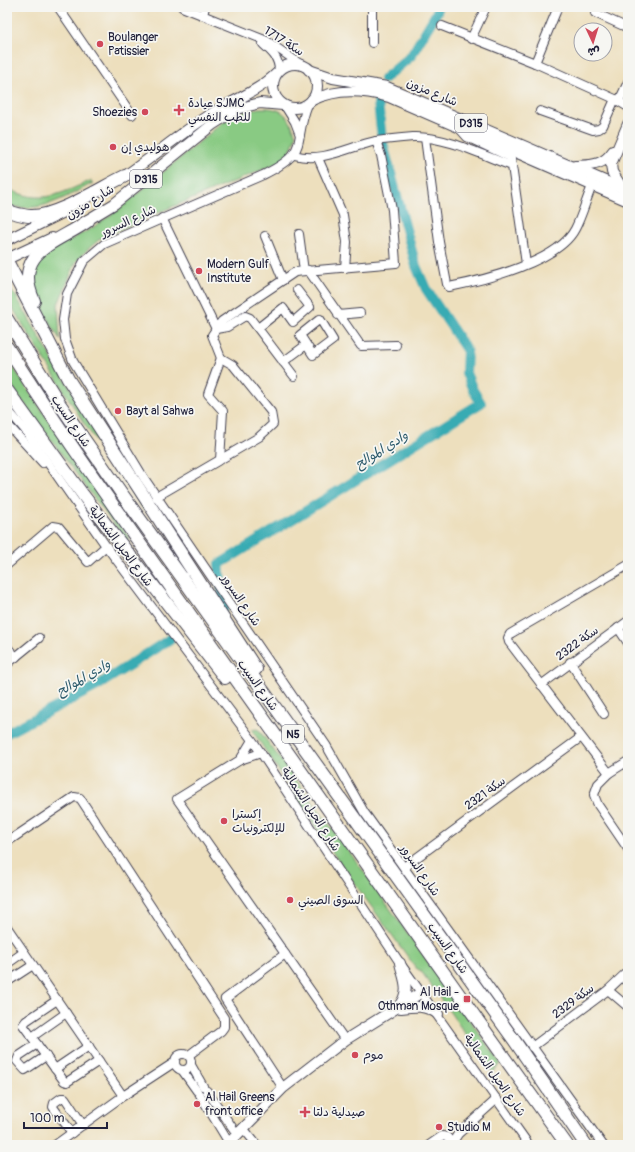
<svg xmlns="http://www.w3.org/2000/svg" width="635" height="1152" viewBox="0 0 635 1152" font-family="Pangolin,'Playpen Sans Arabic',sans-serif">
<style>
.green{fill:#89ca83;stroke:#56765f}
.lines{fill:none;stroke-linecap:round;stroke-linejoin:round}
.river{stroke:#39abb3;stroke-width:10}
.minor-casing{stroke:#403e4e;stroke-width:10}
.major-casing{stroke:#403e4e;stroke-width:12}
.highway-casing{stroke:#403e4e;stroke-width:14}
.minor{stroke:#fff;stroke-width:8}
.major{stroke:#fff;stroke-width:10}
.highway{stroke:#fff;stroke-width:12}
.poi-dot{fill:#d1495b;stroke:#f6f6f2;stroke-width:1.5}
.labels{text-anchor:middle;stroke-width:3.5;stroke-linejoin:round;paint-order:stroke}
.shield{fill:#f6f6f2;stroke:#626272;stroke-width:1}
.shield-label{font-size:11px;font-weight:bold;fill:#22223b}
.poi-label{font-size:12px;fill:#22223b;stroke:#f6f6f2;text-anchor:start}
.street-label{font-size:12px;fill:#22223b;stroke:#f6f6f2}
.water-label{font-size:13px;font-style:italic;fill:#2b596b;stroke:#f6f6f2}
</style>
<rect width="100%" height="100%" fill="#f6f6f2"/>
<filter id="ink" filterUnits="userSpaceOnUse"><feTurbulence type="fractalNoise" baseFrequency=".025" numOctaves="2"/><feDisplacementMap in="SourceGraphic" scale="8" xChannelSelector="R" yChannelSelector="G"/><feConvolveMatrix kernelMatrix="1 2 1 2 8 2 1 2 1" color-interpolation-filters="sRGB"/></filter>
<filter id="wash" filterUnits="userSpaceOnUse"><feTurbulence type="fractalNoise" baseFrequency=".012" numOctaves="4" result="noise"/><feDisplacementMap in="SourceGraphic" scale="16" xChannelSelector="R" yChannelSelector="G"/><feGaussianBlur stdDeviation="0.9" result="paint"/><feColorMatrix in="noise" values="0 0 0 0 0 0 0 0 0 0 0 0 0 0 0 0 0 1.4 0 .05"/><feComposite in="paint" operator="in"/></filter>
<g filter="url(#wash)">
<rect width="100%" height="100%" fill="#eddfbd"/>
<g class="green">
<path d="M259 108C282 107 289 114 296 136L289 155 279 163 150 216 100 239 87 250 76 262 58 304 60 340C46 314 21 280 46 253L92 228 118 210 222 123 239 113Z"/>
<path d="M90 181 93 183C64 198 40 214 7 205V188C41 206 59 194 90 181Z"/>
<polygon points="7,287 16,296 51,357 147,511 144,510 85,425 7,299"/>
<polygon points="7,358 87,478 130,538 128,541 126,541 7,380"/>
<polygon points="258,729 346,847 501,1064 492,1072 421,971 416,968 341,865 252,730"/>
</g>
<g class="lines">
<g class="river">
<polyline points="384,79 411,56 437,12 438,7"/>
<polyline points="378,102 382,140 416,266 426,289 450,325"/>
<polyline points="223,562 481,403 473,390 466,373 467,351 452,328"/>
<polyline points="221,563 219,564 224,608"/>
<polyline points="7,733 97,686 170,639"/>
</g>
</g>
</g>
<g filter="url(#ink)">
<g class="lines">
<defs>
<g id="minor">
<polyline points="58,7 132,115"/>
<polyline points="182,7 267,41 303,66"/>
<polyline points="372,7 372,43"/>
<polyline points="595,13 628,28"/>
<polyline points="203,15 205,7"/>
<polyline points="442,26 535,63 615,99 628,107"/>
<polyline points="471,39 486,7"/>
<path d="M263 44C272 52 279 58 279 71"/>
<polyline points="535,63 558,7"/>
<polyline points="619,101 628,82"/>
<path d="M308 104C292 145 311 151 263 175L104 244 84 261 67 294 63 320 65 339 73 361 144 478 326 745 364 812 603 1145"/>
<polyline points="285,106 295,122 300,135"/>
<polyline points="540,111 593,130 599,129 603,126 615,99"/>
<polyline points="459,128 467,137 510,157 511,159 526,264"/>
<path d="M425 138 439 242 447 284 449 287C484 280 558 262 575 229 582 216 586 200 592 186"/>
<path d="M294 155C323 163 348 147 376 141 388 139 401 138 413 137 445 136 482 155 512 166"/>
<polyline points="318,158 343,215 347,242 345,268"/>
<polyline points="162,218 216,329 222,321 295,272 396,263 392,210 381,155 376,141"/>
<polyline points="299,234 304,271"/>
<polyline points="265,236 283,280"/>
<polyline points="308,270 361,346 396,345"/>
<polyline points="338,315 360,313"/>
<polygon points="320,319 333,340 313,355 300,335"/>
<polyline points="258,328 283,308 293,322 310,307 297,290"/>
<polyline points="283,362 306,345"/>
<polyline points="7,409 25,430 106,546 255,744 400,963 529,1145"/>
<polyline points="7,424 43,463"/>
<polyline points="220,460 223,411 208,394 221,358"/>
<polyline points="156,497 259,437 273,424 271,412 233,365 221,358 212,335 216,329 227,327 245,316 250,318 294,376"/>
<polyline points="7,565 53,526 59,527 88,562 106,546"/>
<polyline points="618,628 628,643"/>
<polyline points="7,647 16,657"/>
<polyline points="570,662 604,714"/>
<polyline points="7,664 39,638"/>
<polyline points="541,685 628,621"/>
<polyline points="261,753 240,760 177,799 345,1040"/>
<polyline points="240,760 252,740"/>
<polyline points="628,761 609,773 598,784 594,795 598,805 628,849"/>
<polyline points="609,773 509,642 508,638 510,634 628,565"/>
<polyline points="7,842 74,797 80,798 224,1018 224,1027 221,1031 189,1055"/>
<polyline points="404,867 580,738"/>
<polyline points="7,927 123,1096"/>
<polyline points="7,964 24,952"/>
<polyline points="7,982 33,965"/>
<polyline points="608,990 628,1007"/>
<polyline points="57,1000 26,1021 23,1025 64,1081 67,1082 99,1061"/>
<polyline points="32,1037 66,1013"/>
<polyline points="37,1044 19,1056 17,1061 25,1070 46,1056"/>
<polyline points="532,1047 608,990 628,971"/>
<circle cx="183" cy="1062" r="8"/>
<polyline points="191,1065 203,1086"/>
<polyline points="55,1069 89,1046"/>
<polyline points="182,1070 197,1091"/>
<polyline points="283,1088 225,999 285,954"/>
<polyline points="207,1091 237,1134"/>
<polyline points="200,1095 229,1143"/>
<polyline points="243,1128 257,1145"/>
<polyline points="72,1133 53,1107 54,1103 61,1098 65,1098 83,1125"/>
<polyline points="55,1145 123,1096 175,1062"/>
<polyline points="429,1145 442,1136 447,1137 453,1145"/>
<polyline points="451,1145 458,1134 497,1099"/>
</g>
<g id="major">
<circle cx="295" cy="86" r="22"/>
<polyline points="309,70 333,78 387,87 628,191"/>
<path d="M312 100C339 88 362 90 389 97L628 201"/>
<path d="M575 166C591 165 603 166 613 151"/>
<path d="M119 180C149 160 176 137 206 117 229 102 256 93 276 74"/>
<polyline points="622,188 612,172 611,164 628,124"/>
<polyline points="81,224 114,204 212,125 237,109 260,103 283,105"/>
<polyline points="7,240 64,212"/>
<polyline points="7,259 52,238"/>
<path d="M399 1006C411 990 404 980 400 963"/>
<path d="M401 1008C416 1006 425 1005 438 1014"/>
<polyline points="227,1145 283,1088 345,1040 422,992"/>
</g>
<g id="highway">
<path d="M7 211C15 213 23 216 31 216 56 217 102 187 125 176"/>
<polyline points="7,261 68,379 256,669"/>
<path d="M34 301C11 251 58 243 88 221"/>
<polyline points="7,319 59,403 122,494 514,1040 586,1145"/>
<path d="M7 347C68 444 135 536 201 630 322 802 444 974 567 1145"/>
<polyline points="7,390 83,495 225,678"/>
</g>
</defs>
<use href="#minor" class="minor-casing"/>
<use href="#major" class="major-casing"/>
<use href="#highway" class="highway-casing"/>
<use href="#minor" class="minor"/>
<use href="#major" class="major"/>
<use href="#highway" class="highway"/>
</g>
</g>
<g class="poi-dot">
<circle cx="100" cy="44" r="4"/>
<path d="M177 104h4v4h4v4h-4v4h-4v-4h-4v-4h4z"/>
<circle cx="145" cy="112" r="4"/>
<circle cx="113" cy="147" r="4"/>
<circle cx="199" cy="271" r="4"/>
<circle cx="118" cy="411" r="4"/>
<circle cx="224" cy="821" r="4"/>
<circle cx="290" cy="900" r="4"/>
<rect x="463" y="995" width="8" height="8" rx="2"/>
<circle cx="355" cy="1055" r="4"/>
<circle cx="197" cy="1104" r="4"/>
<path d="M303 1106h4v4h4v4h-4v4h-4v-4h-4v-4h4z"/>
<circle cx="439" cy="1127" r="4"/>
</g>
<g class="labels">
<g class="shield">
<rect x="455" y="114" width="32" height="18" rx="3"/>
<rect x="130" y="170" width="32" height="18" rx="3"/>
<rect x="282" y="725" width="22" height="18" rx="3"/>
</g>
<g class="shield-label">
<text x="471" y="127">D315</text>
<text x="146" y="183">D315</text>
<text x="293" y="738">N5</text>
</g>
<g class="poi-label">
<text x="108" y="41">Boulanger<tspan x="108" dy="14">Patissier</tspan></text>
<text x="188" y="107">عيادة SJMC<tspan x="188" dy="14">للطب النفسي</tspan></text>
<text x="137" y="116" text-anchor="end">Shoezies</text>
<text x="121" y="151">هوليدي إن</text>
<text x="207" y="268">Modern Gulf<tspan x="207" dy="14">Institute</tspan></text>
<text x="126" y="415">Bayt al Sahwa</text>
<text x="232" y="818">إكسترا<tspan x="232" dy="14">للإلكترونيات</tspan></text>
<text x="298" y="904">السوق الصيني</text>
<text x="459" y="996" text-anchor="end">Al Hail -<tspan x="459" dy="14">Othman Mosque</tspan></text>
<text x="363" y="1059">موم</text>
<text x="205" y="1101">Al Hail Greens<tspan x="205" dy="14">front office</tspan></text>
<text x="313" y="1116">صيدلية دلتا</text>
<text x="447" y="1131">Studio M</text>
</g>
<g class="street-label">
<text transform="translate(284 41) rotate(32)" y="4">سكة 1717</text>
<text transform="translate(432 92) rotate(23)" y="4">شارع مزون</text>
<text transform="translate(90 202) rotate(-32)" y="4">شارع مزون</text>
<text transform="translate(128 221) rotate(-25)" y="4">شارع السرور</text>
<text transform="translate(71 421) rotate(56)" y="4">شارع السيب</text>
<text transform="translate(121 546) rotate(53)" y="4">شارع الحيل الشمالية</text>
<text transform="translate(241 600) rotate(56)" y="4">شارع السرور</text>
<text transform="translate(577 643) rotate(-36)" y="4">سكة 2322</text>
<text transform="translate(258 685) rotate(54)" y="4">شارع السيب</text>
<text transform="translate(485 793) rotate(-36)" y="4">سكة 2321</text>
<text transform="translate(311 809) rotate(57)" y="4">شارع الحيل الشمالية</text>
<text transform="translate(420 870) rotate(55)" y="4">شارع السرور</text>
<text transform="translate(448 948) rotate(54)" y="4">شارع السيب</text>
<text transform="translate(573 1001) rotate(-37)" y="4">سكة 2329</text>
<text transform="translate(495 1075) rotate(55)" y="4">شارع الحيل الشمالية</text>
</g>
<g class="water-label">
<text transform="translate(381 449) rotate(-32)" y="5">وادي الموالح</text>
<text transform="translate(83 677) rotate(-30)" y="5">وادي الموالح</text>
</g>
</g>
<rect width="635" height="1152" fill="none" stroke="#f6f6f2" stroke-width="24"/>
<g transform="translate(593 42) rotate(176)"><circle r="19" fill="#f6f6f2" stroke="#a1a1a9"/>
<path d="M0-3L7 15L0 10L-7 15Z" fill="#d1495b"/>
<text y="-6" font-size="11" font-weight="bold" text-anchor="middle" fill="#22223b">ش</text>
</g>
<path d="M24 1122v6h83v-6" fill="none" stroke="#22223b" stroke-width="2"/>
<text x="30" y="1122" font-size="12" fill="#22223b" stroke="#f6f6f2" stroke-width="3" paint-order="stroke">100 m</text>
</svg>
